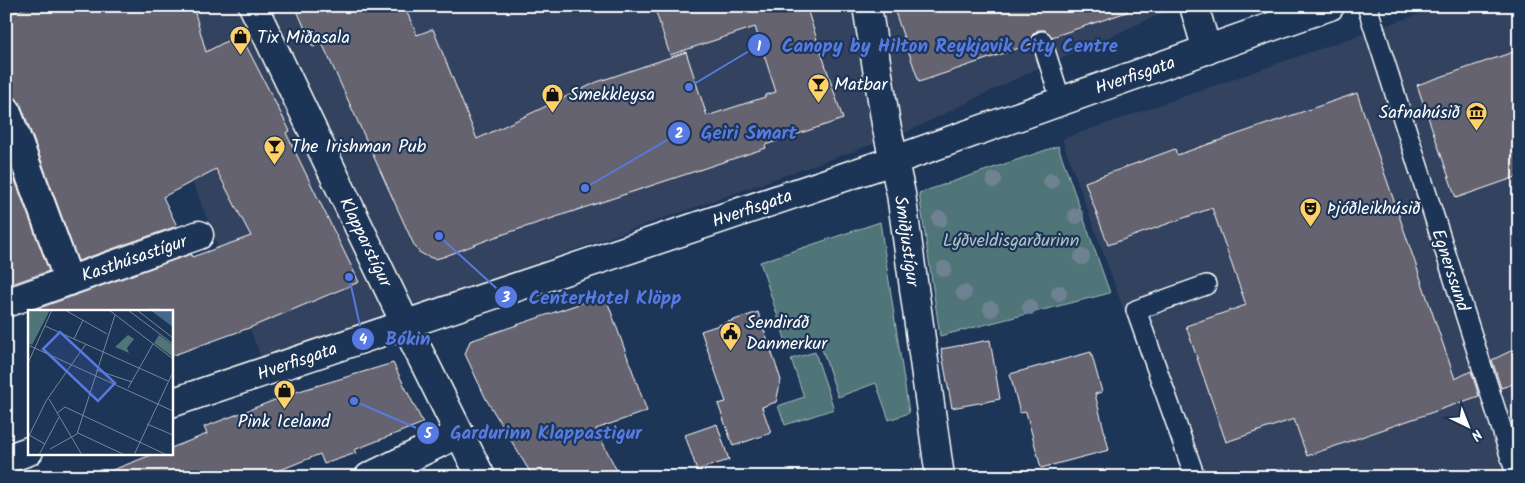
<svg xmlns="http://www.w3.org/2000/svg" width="1525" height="483" viewBox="0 0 1525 483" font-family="Kalam,sans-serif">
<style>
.built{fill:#33435e}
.green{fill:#4f7578;stroke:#a7babc}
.building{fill:#656370;stroke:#fff}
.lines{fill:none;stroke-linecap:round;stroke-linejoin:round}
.lane-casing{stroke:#fff;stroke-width:22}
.street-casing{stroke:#fff;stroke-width:31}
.secondary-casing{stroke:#fff;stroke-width:31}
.lane{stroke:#1d3557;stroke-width:19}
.street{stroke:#1d3557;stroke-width:28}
.secondary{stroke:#1d3557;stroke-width:28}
.tree{fill:#6e8292}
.labels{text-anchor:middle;stroke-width:4.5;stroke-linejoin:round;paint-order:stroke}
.poi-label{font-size:18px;fill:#fff;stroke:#1d3557;text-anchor:start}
.street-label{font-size:18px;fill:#fff;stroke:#1d3557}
.park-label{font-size:18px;fill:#b0c1c2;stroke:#1d3557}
.inset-road{fill:none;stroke:#77869a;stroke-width:1}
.view{fill:#567ae2;fill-opacity:0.15;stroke:#567ae2;stroke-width:2.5}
.inset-edge{fill:none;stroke:#fff;stroke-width:2.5}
.leader{fill:none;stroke:#567ae2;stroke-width:2}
.callout-dot{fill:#567ae2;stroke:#1d3557;stroke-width:2}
.mark-label{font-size:15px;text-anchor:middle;font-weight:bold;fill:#fff}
.callout-label{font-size:19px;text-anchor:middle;font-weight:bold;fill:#567ae2;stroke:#1d3557;stroke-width:4.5;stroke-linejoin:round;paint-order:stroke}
</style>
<rect width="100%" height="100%" fill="#1d3557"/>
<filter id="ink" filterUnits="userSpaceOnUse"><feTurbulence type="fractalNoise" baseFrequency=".02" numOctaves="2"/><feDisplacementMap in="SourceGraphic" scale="10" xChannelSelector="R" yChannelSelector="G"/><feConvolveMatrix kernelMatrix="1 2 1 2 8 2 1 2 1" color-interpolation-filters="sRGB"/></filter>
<g filter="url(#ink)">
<g class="built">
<polygon points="6,6 1179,6 1036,69 905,133 262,360 181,152 36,145 6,159"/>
<polygon points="1442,6 1519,6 1519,477 1184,477 1062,139"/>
</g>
<g class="green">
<polygon points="1058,146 1110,293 940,336 919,193"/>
<polygon points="880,222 909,413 889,420 876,383 838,397 819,340 789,351 760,262"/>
<polygon points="815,352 834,409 785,425 778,406 804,397 791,359"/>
</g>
<g class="building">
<polygon points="32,6 193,6 206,52 240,34 290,131 286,133 359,282 249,328 171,356 171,312 28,312 191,254 192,257 251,236 216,169 163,197 177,226 78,261 21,105 16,98 6,95 6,15"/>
<polygon points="295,6 404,6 417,35 433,29 477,139 597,82 686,52 707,116 765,97 765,95 776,92 755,27 670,55 654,6 806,6 843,119 765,145 766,148 495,237 443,257 435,259 426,256 419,252 414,245 322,43 313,47"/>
<polygon points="893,6 1126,6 1127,12 1052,37 1045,30 1038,30 1033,34 1031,38 1031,44 919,82"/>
<polygon points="1519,50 1519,176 1456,198 1417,85"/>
<polygon points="1357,93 1455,379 1471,371 1479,396 1307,456 1294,419 1226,442 1186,326 1246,305 1212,208 1108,245 1085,182 1175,149 1177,155"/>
<polygon points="6,156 49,271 6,286"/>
<polygon points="605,295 647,411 596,429 620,477 533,477 486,399 465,354 470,341"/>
<polygon points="758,312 781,380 776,402 762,407 771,433 733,446 718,404 726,402 701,331"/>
<polygon points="990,340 1000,399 952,408 941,349"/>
<polygon points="1519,347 1519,382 1501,388 1492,360"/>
<polygon points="1091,352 1102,392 1095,394 1109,450 1041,468 1026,412 1020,413 1010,374"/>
<polygon points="393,363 423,423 354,450 356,453 324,464 320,454 263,477 103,477 102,474 154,454 171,454 171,448 207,434 204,427 296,392"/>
<polygon points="717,424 729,460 697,470 685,435"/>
</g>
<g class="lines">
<defs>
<g id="lane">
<polyline points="1367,6 1517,477"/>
<polyline points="1042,41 1061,101"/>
<polyline points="1195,477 1136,310 1206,285"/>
</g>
<g id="street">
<polyline points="253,6 417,348 481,477"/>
<polyline points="867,6 886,124 901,194 940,477"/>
<polyline points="1194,6 1207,50"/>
<polyline points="6,110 69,281"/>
<polyline points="6,303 199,235"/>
<polyline points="369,477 458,434"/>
</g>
<g id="secondary">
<polyline points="171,403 895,160 1330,6"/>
<polyline points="6,459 29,451"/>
</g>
</defs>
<use href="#lane" class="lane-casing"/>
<use href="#street" class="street-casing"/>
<use href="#secondary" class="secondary-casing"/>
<use href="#lane" class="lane"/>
<use href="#street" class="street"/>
<use href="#secondary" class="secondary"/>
</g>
<g class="tree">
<circle cx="994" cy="180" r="8"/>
<circle cx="1051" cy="181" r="8"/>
<circle cx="1076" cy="216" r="8"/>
<circle cx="940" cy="219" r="8"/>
<circle cx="1082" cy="257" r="8"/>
<circle cx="944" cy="269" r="8"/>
<circle cx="964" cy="293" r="8"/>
<circle cx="1059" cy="293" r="8"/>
<circle cx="1030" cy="307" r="8"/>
<circle cx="991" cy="309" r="8"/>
</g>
</g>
<defs>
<symbol id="shop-pin" viewBox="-11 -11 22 30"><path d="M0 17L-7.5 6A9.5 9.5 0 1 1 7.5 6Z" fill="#ffd166" stroke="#1d3557"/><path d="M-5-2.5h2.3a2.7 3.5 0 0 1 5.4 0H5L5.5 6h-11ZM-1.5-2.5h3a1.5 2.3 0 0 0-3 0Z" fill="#111"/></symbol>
<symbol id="bar-pin" viewBox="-11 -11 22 30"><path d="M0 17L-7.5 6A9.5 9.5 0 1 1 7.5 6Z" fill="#ffd166" stroke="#1d3557"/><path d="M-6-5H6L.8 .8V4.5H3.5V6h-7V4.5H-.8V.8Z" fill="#111"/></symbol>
<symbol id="museum-pin" viewBox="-11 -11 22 30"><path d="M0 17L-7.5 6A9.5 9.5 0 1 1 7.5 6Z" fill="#ffd166" stroke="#1d3557"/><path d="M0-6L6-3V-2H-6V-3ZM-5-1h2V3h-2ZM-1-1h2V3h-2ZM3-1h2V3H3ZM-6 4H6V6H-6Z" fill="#111"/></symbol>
<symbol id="theatre-pin" viewBox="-11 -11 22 30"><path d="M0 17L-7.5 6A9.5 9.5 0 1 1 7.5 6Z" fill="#ffd166" stroke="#1d3557"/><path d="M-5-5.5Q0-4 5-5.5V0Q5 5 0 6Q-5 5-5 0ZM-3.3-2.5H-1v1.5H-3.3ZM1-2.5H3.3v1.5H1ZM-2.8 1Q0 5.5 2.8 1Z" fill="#111"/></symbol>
<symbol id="civic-pin" viewBox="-11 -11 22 30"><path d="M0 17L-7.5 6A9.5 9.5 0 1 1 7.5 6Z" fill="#ffd166" stroke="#1d3557"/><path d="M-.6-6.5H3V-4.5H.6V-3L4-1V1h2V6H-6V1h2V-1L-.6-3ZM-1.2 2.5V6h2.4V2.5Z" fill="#111"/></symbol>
</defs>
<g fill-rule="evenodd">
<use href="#shop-pin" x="228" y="24" width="25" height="34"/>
<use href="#bar-pin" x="806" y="72" width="25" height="34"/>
<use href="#shop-pin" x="540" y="82" width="25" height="34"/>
<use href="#museum-pin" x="1464" y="100" width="25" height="34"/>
<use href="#bar-pin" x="262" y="134" width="25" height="34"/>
<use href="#theatre-pin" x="1298" y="196" width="25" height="34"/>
<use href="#civic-pin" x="718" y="320" width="25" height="34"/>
<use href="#shop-pin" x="272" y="378" width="25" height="34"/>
</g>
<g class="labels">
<g class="poi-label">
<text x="257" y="43">Tix Miðasala</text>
<text x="834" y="90">Matbar</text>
<text x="569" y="100">Smekkleysa</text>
<text x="1460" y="118" text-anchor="end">Safnahúsið</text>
<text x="291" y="152">The Irishman Pub</text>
<text x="1327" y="214">Þjóðleikhúsið</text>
<text x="746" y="328">Sendiráð<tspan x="746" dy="21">Danmerkur</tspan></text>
<text x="284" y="427" text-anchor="middle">Pink Iceland</text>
</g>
<g class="street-label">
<text transform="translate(1135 75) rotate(-19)" y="6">Hverfisgata</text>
<text transform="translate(752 208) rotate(-19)" y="6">Hverfisgata</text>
<text transform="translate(907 241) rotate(82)" y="6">Smiðjustígur</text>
<text transform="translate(366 242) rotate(64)" y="6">Klapparstígur</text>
<text transform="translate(134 258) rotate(-19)" y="6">Kasthúsastígur</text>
<text transform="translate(1451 270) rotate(72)" y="6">Egnerssund</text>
<text transform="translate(297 361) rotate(-19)" y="6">Hverfisgata</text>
</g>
<g class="park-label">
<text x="1011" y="246">Lýðveldisgarðurinn</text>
</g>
</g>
<g transform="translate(28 310)">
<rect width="145" height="145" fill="#1d3557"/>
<path d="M0 0H22L4 35 0 33ZM100 25 106 29 99 38 101 43 87 37ZM131 25 145 35V47L126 33Z" fill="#4f7578"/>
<path d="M122 0H145V17Z" fill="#44698c"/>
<path class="inset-road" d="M37 0 79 24M81 0 145 49M100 0 145 34M109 0 145 28M17 16 140 71M46 29 55 10M0 35 145 101M0 53 24 0M68 60 104 72M100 78 125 34M21 89 54 145M29 103 37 97 139 145M119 114 145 125M50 123 97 145M1 125 17 134M0 128 18 91 58 34M22 139 49 124 87 5M11 145 31 107M106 145 145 62"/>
<path class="view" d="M32 22 87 73 70 91 15 39Z"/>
<rect width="145" height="145" class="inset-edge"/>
</g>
<path class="leader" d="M689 87L759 45M585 188L679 133M439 236L506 297M349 277L363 339M354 401L428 433"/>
<g class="callout-dot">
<circle cx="689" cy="87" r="5"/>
<circle cx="585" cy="188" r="5"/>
<circle cx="439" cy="236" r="5"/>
<circle cx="349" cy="277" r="5"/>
<circle cx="354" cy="401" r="5"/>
<circle cx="759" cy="45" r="12"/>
<circle cx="679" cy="133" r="12"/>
<circle cx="506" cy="297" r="12"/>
<circle cx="363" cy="339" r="12"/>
<circle cx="428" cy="433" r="12"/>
</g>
<g class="mark-label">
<text x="759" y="51">1</text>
<text x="679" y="138">2</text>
<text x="506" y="302">3</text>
<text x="363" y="344">4</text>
<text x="428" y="438">5</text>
</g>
<g class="callout-label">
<text x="950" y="52">Canopy by Hilton Reykjavik City Centre</text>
<text x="749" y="139">Geiri Smart</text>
<text x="605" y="304">CenterHotel Klöpp</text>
<text x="408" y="345">Bókin</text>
<text x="546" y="439">Gardurinn Klappastigur</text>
</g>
<rect width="1525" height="483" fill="none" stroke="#1d3557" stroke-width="25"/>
<rect x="12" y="12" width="1500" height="458" fill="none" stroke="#fff" stroke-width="2" filter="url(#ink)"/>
<g transform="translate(1468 426) rotate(137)" stroke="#1d3557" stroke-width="4" paint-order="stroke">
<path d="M0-4L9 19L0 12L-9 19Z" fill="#ffffff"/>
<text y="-8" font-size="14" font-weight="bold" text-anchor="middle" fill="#ffffff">N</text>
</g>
</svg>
